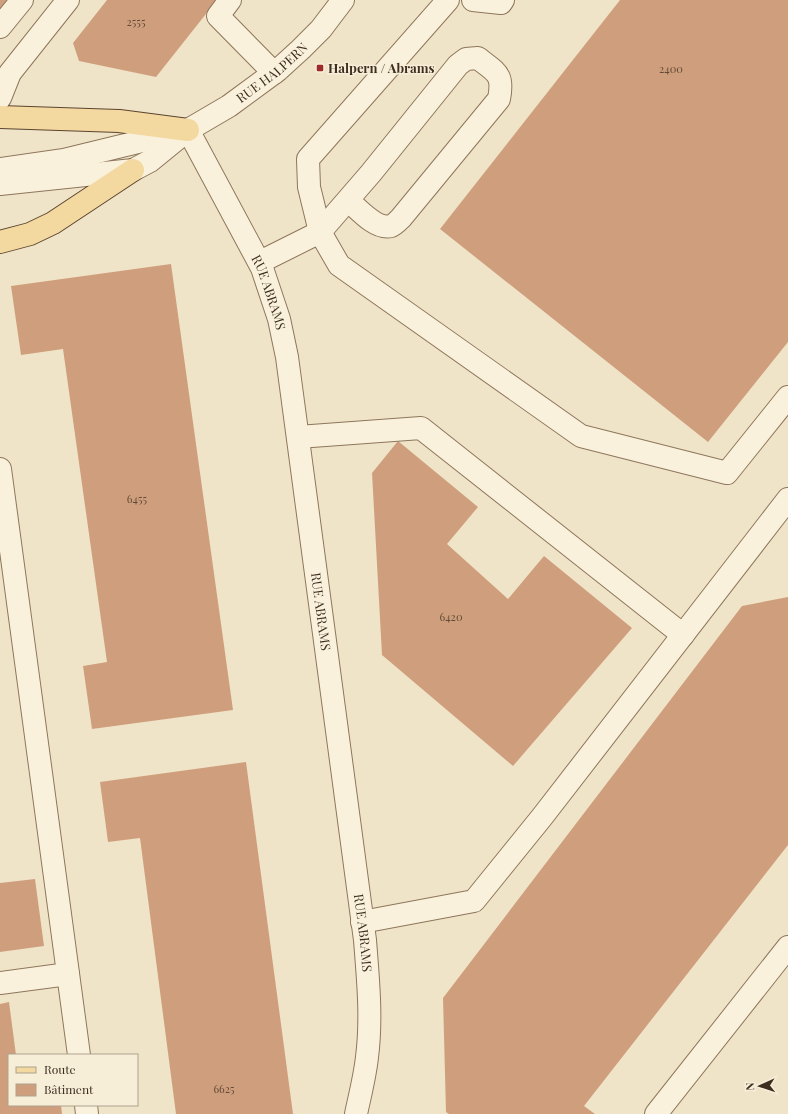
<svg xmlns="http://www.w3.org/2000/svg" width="788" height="1114" viewBox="0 0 788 1114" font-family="'Playfair Display',serif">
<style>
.building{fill:#cf9f7d}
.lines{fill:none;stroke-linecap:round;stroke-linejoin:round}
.minor-casing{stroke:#8d765c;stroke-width:24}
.major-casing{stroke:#5b4430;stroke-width:24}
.minor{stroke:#faf1dc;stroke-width:22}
.major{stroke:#f3d9a0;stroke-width:22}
.poi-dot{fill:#9e2a2b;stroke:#f7eed8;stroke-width:1.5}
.labels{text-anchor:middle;stroke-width:3;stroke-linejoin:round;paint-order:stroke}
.number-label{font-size:11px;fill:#624a37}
.poi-label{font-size:13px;font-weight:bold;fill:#3d2e20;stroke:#f7eed8;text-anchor:start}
.street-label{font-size:13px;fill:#3d2e20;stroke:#f7eed8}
</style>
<rect width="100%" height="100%" fill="#f0e4c8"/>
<g class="building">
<polygon points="0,0 11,0 0,14"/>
<polygon points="107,0 217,0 156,77 79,61 73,43"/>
<polygon points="620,0 788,0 788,342 708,442 440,229"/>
<polygon points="171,264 233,710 92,729 83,666 107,662 63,349 21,355 11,286"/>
<polygon points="398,441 478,507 447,544 508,599 544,556 632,628 513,766 382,655 372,473"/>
<polygon points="788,597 788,845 584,1106 595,1114 449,1114 446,1112 443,998 742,606"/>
<polygon points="246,762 293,1114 176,1114 140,838 108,842 100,782"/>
<polygon points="35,879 44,946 0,952 0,883"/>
<polygon points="9,1002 16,1055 9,1055 9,1105 61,1105 62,1114 0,1114 0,1004"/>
</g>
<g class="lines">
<defs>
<g id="minor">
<polyline points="230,0 218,16 274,73"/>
<polyline points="448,0 308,159 309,187 320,232 339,265 581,436 727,473 788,397"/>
<polyline points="473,0 501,3 503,0"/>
<polyline points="0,27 22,0"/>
<polyline points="0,98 10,73 68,0"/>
<path id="s1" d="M188 130 262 268 279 319 287 357 365 940C368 979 372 1018 367 1057 365 1076 360 1095 356 1114"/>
<polyline points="0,169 64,160 183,131"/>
<path id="s2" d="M0 184 133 170 150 161 188 130 229 106 278 70 301 49 321 29 343 0"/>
<path d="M260 262 320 232 371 173 458 65 466 59 478 58C496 73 504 73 499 99L401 218C398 221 394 225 391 226 376 230 358 209 348 200"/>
<polyline points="298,437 421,428 683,635"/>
<polyline points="0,469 79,1055"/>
<polyline points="362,922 474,901 542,817 788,499"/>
<polyline points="0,983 68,974"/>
<polyline points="86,1105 87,1114"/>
<polyline points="656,1114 788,947"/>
</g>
<g id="major">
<polyline points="0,117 119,121 188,130"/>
<polyline points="0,242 30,234 53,223 133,170"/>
</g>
</defs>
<use href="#minor" class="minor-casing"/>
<use href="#major" class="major-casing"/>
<use href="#minor" class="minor"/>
<use href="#major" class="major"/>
</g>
<rect class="poi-dot" x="316" y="64" width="8" height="8" rx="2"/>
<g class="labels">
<g class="number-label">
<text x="136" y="26">2555</text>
<text x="671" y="73">2400</text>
<text x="137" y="503">6455</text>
<text x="451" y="621">6420</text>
<text x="224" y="1093">6625</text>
</g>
<g class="poi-label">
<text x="328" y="73">Halpern / Abrams</text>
</g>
<g class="street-label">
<text dy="5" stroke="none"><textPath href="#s2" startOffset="304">RUE HALPERN</textPath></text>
<text dy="5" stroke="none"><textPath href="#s1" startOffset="182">RUE ABRAMS</textPath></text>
<text dy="5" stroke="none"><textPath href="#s1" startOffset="506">RUE ABRAMS</textPath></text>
<text dy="5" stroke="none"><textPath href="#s1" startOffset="830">RUE ABRAMS</textPath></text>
</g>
</g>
<rect x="8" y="1054" width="130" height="52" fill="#f7eed8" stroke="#ada18e"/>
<rect x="16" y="1067" width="20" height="6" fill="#f3d9a0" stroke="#ada18e"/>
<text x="44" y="1074" font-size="12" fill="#3d2e20">Route</text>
<rect x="16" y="1084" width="20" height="12" fill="#cf9f7d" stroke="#ada18e"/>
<text x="44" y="1094" font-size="12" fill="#3d2e20">Bâtiment</text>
<g transform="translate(760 1086) rotate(267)" stroke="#f7eed8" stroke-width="3" paint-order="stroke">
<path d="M0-3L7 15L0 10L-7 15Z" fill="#3d2e20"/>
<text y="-6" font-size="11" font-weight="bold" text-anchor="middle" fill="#3d2e20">N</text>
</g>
</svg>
